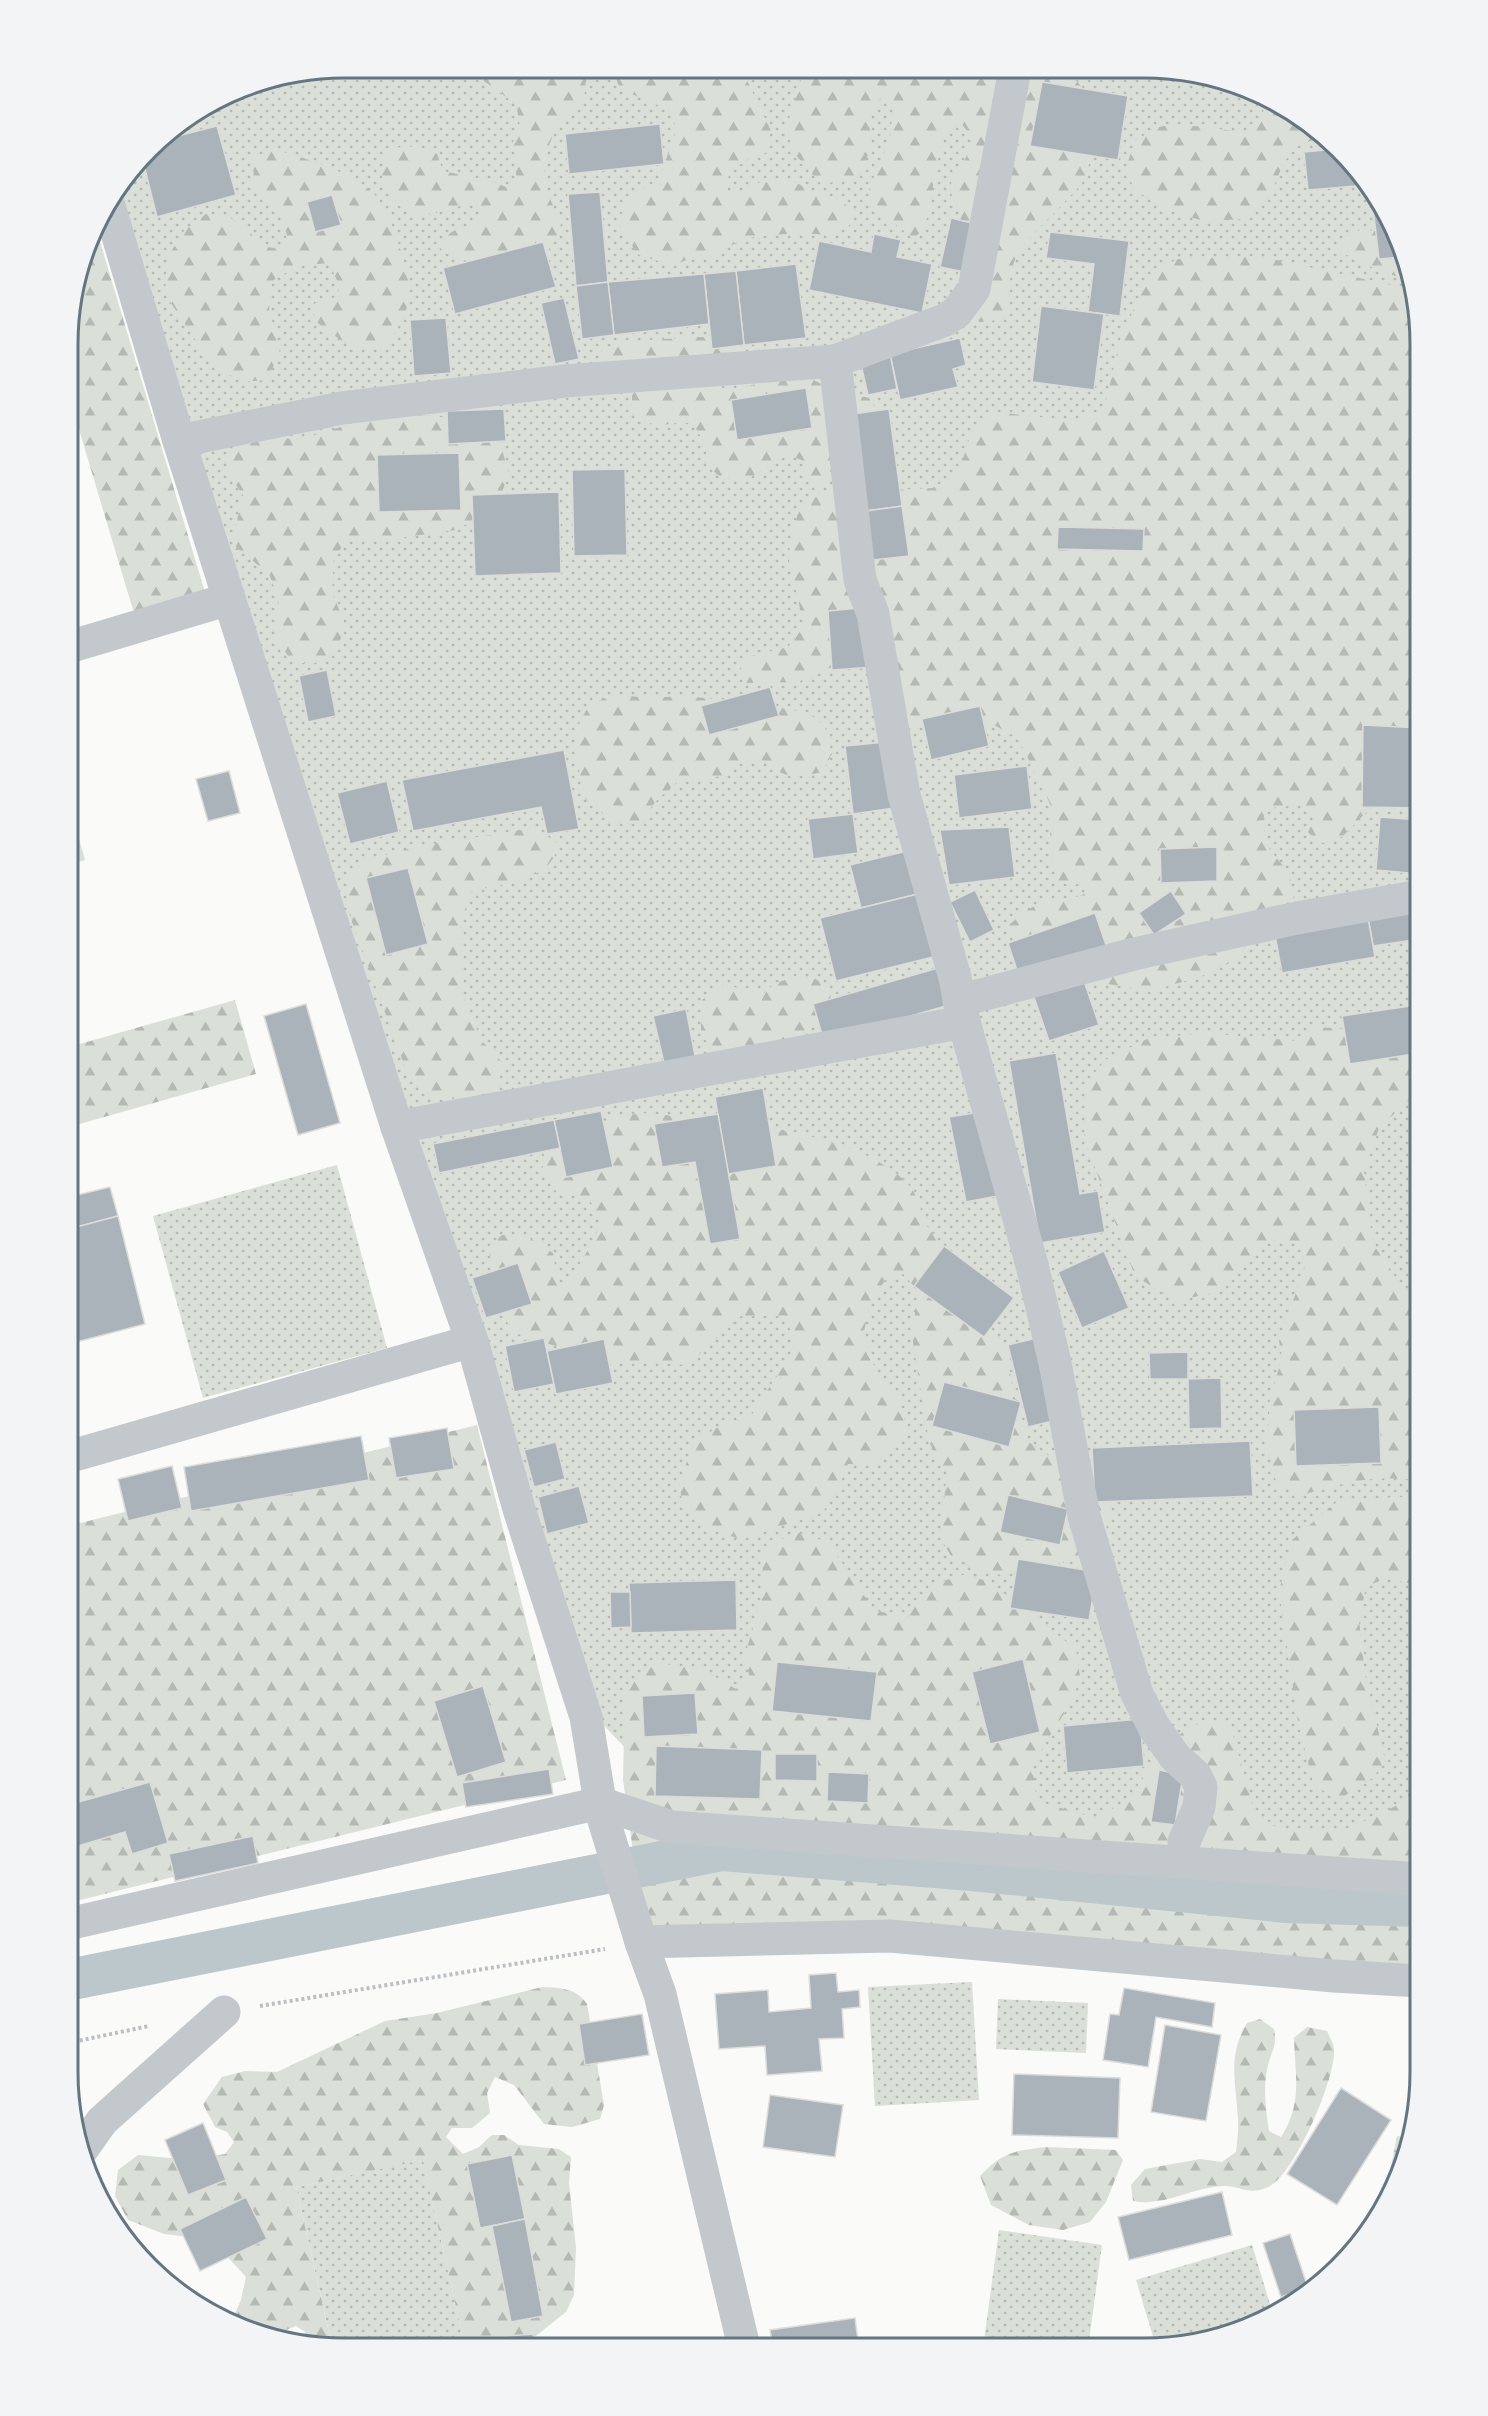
<svg xmlns="http://www.w3.org/2000/svg" width="1488" height="2416" viewBox="0 0 1488 2416" font-family="'IBM Plex Sans',sans-serif">
<style>
.grass{fill:url(#grass-dots)}
.forest{fill:url(#forest-firs)}
.lines{fill:none;stroke-linecap:round;stroke-linejoin:round}
.canal{stroke:#bbc7cb;stroke-width:42}
.building{fill:#aab3b9;stroke:#dcdcda;stroke-width:1.5}
.path{stroke:#bbbfc2;stroke-width:4;stroke-dasharray:3 3;stroke-linecap:butt}
.minor{stroke:#c3c8cc;stroke-width:33}
.rim{fill:none;stroke:#657683;stroke-width:3}
</style>
<defs>
<pattern id="grass-dots" width="8" height="8" patternUnits="userSpaceOnUse" patternTransform="scale(1.5)"><rect width="8" height="8" fill="#dadfd7"/><path d="M2 2h.1M6 6h.1" fill="none" stroke="#b4b9b4" stroke-width="1.8" stroke-linecap="round"/></pattern>
<pattern id="forest-firs" width="22" height="20" patternUnits="userSpaceOnUse" patternTransform="scale(1.5)"><rect width="22" height="20" fill="#dadfd7"/><path d="M5 1l3.5 6h-7zM16 11l3.5 6h-7z" fill="#b4b9b4"/></pattern>
</defs>
<rect width="100%" height="100%" fill="#fafaf8"/>
<g class="grass">
<polygon points="344,68 1180,70 1250,89 1312,125 1363,176 1400,239 1420,344 1420,1906 722,1850 594,1715 106,209 162,136 239,88"/>
<polygon points="337,1165 387,1348 203,1398 153,1216"/>
<polygon points="972,1982 979,2100 875,2106 868,1987"/>
<polygon points="998,1999 1088,2003 1086,2053 996,2049"/>
<polygon points="1397,2136 1410,2139 1406,2161 1384,2202"/>
<polygon points="423,2159 465,2347 332,2346 296,2187"/>
<polygon points="999,2230 1102,2245 1088,2348 983,2348"/>
<polygon points="1252,2245 1273,2314 1249,2328 1156,2346 1136,2280"/>
</g>
<g class="forest">
<path d="M466 68H586C585 98 587 108 559 122 537 167 541 180 561 224 556 238 550 254 535 261 512 270 457 265 440 248 446 231 459 227 475 225L481 214 470 203 437 213 414 215 391 201 382 176 387 152C401 143 422 146 437 154L443 171 495 182 510 189 517 183 513 139 520 126 516 104Z"/>
<polygon points="612,68 747,69 744,74 771,131 766,153 747,160 729,172 727,189 741,197 756,183 790,179 809,190 835,198 851,208 853,223 833,235 796,233 745,238 712,256 667,264 637,254 618,222 630,196 659,180 677,128 667,109 620,89"/>
<polygon points="804,69 1060,70 1075,79 1099,107 1098,141 1081,185 1018,250 1010,275 1009,309 998,320 979,322 959,302 956,287 962,243 960,210 952,200 951,178 965,160 973,138 959,121 942,138 925,229 913,238 873,207 869,188 890,139 893,106 881,98 871,111 869,153 856,179 821,184 793,152 787,126"/>
<path d="M1270 100 1312 125 1323 136 1296 147 1284 162 1269 198 1245 219 1203 221 1162 208 1134 189 1126 167 1135 141C1142 137 1149 131 1156 128 1178 119 1225 133 1251 131Z"/>
<path d="M274 149C308 160 343 168 371 191 389 206 412 275 409 298 406 317 395 332 385 348 352 351 339 340 314 320L315 303 336 297 340 287 329 263 297 266 272 281 269 308 280 354 266 380 242 382 212 365 165 294 167 258 184 231 206 214 225 215 245 226 261 246 280 249 287 235 280 215 254 186 253 158Z"/>
<polygon points="95,225 207,599 136,620 72,406 70,407 70,309"/>
<polygon points="1362,229 1393,234 1400,239 1407,279 1381,272 1337,250 1345,237"/>
<path d="M1258 256 1409 289 1420 344V743L1407 744 1387 791 1342 837 1319 844 1308 832 1314 819 1300 805 1270 808 1261 821 1270 850 1289 873 1294 897 1262 924 1237 958 1200 977 1150 991 1102 983 1034 957 1010 933 1009 925C1019 916 1031 906 1044 902 1059 897 1072 901 1086 893L1080 883 1072 886 1057 881 1049 850 1052 808 1018 738 994 725 893 729 886 673 855 657 798 682 743 683 740 670 750 656 788 647 804 626 788 556 798 512 814 494 933 488 959 472 971 433 997 412 1073 421 1104 409 1120 341 1148 276 1177 259Z"/>
<path d="M696 337 730 338 745 352 711 385C742 397 775 371 808 378 822 382 835 395 851 397 860 398 869 393 874 405L863 428 833 459 827 485 812 486 804 478V461L788 455 746 480 720 477 706 464V445L693 424 682 422 657 426 638 418 632 406V385L602 359V350L619 342Z"/>
<polygon points="420,415 479,421 503,453 509,475 494,511 455,530 379,541 347,541 334,557 332,592 346,627 332,656 312,664 292,662 277,639 276,618 279,600 269,574 236,547 235,530 243,494 231,479 227,466 230,453 244,440 264,435 298,440 354,423"/>
<path d="M616 694 645 698 684 696 754 703 809 713 825 727 832 754 822 772C797 778 783 779 762 760L743 761 728 775 676 783 657 800 640 822 614 823 586 800 575 753 580 721 590 704Z"/>
<polygon points="69,803 85,860 69,865"/>
<path d="M529 829 539 830 558 844C553 882 501 883 471 892L460 927 462 992 481 1040 503 1063 498 1087 465 1100 435 1097 409 1078 351 919 348 879 362 861 424 845Z"/>
<polygon points="798,975 816,979 831,992 828,1015 797,1039 713,1053 701,1032 701,1001 715,989 728,984 744,991 764,993 774,984"/>
<polygon points="235,1000 256,1074 69,1127 69,1047"/>
<path d="M1316 1027 1420 1034V1098L1410 1099 1379 1128 1364 1171 1373 1244 1408 1296 1420 1303V1481C1377 1473 1342 1483 1302 1495L1277 1485 1267 1446 1270 1398 1282 1358 1279 1341 1306 1264 1300 1243 1271 1240 1221 1291 1176 1301 1135 1276 1084 1138 1088 1081 1105 1060 1147 1039 1204 1033 1298 1041Z"/>
<path d="M649 1113C723 1123 848 1128 904 1180 916 1191 920 1206 924 1221L1007 1353 1012 1385 1029 1442C1036 1447 1045 1454 1053 1457 1083 1468 1110 1469 1110 1508 1109 1528 1101 1543 1088 1558L1001 1575 978 1570 951 1556 940 1537 947 1473 929 1442 912 1336 918 1291 903 1274 887 1277 869 1306 864 1332 877 1377 898 1399 908 1431 874 1465 848 1464 834 1496 822 1513 740 1539 706 1528 683 1507 679 1482 695 1441 720 1426 751 1416C766 1390 785 1368 797 1340L782 1316H741L687 1365 595 1359 512 1332 495 1297 489 1246 502 1235 528 1237 553 1253 558 1283 564 1289 593 1242 602 1217 589 1200 556 1191 542 1174 545 1142C580 1121 608 1116 649 1113Z"/>
<polygon points="477,1425 566,1780 68,1903 68,1526"/>
<polygon points="1396,1497 1420,1497 1420,1596 1417,1585 1385,1578 1366,1587 1359,1620 1365,1674 1385,1760 1374,1777 1340,1799 1314,1786 1298,1722 1279,1591 1292,1540 1338,1501"/>
<polygon points="796,1532 828,1542 874,1610 907,1618 930,1585 966,1574 989,1582 1076,1649 1080,1677 1073,1699 1032,1765 1037,1801 1095,1818 1125,1802 1175,1737 1208,1718 1231,1727 1255,1814 1286,1832 1348,1829 1402,1803 1420,1779 1420,1975 880,1927 663,1944 640,1901 623,1780 625,1690 656,1663 700,1668 736,1689 750,1679 745,1655 760,1604 764,1548"/>
<path d="M542 1987C561 1988 576 1988 587 2004L604 2105 600 2119 572 2127 544 2124 514 2085 495 2077 487 2093 490 2113 472 2128H452L446 2137 463 2154 479 2147 492 2135H504L519 2145 559 2149 571 2157 569 2183 576 2248 574 2295 566 2312 522 2347H465L423 2160 296 2187 332 2346H308L305 2332 296 2326 271 2336 231 2323 241 2300 246 2277 212 2240 164 2234 128 2220 115 2196 118 2170 138 2155 190 2160 225 2154 234 2142 227 2132 215 2127 203 2104 222 2077 245 2071 277 2072 385 2021 437 2013Z"/>
<path d="M1260 2019 1274 2029C1278 2048 1270 2052 1267 2070 1263 2091 1266 2110 1269 2131L1281 2137C1303 2102 1295 2077 1294 2038L1307 2027 1327 2031C1329 2036 1333 2042 1334 2048 1337 2076 1295 2173 1270 2186 1250 2197 1240 2185 1222 2186 1191 2188 1163 2207 1133 2201L1131 2185 1145 2169 1200 2159 1222 2162 1236 2152C1237 2141 1239 2130 1238 2119 1236 2082 1227 2057 1247 2023Z"/>
<path d="M1046 2147 1116 2150 1123 2160 1106 2202 1090 2222 1063 2230 1029 2225 991 2205 980 2176C1003 2152 1013 2151 1046 2147Z"/>
</g>
<g class="lines">
<polyline class="canal" points="68,1980 722,1850 972,1870 1287,1902 1420,1906"/>
</g>
<g class="building">
<rect x="544" y="68" width="143" height="8"/>
<polygon points="1042,82 1128,96 1118,160 1030,146"/>
<polygon points="660,124 664,164 569,174 565,134"/>
<polygon points="217,126 236,195 157,217 143,161 158,141"/>
<polygon points="1336,149 1368,185 1308,190 1304,152"/>
<polygon points="1371,190 1400,239 1403,257 1379,259"/>
<polygon points="600,192 608,282 576,286 568,194"/>
<polygon points="332,195 341,225 315,232 307,202"/>
<polygon points="951,218 980,225 969,273 940,267"/>
<polygon points="1050,232 1129,241 1120,316 1088,312 1094,264 1046,258"/>
<polygon points="874,234 901,240 897,257 932,264 922,313 809,290 819,241 871,252"/>
<polygon points="543,242 556,287 455,314 443,268"/>
<polygon points="796,264 806,338 744,345 736,271"/>
<polygon points="736,271 744,345 712,349 704,274"/>
<polygon points="704,274 709,324 614,335 608,282"/>
<polygon points="608,282 614,335 582,339 576,286"/>
<polygon points="564,298 579,359 555,364 541,303"/>
<polygon points="1041,306 1104,314 1094,390 1032,382"/>
<polygon points="446,318 451,373 414,376 410,320"/>
<polygon points="960,338 966,365 953,369 958,387 900,400 890,354"/>
<polygon points="890,354 897,389 868,395 860,360"/>
<polygon points="806,388 812,428 737,440 731,400"/>
<polygon points="504,409 506,441 448,444 447,411"/>
<polygon points="889,409 902,506 866,511 853,414"/>
<polygon points="459,453 461,510 379,512 377,455"/>
<polygon points="625,469 627,555 574,556 572,470"/>
<polygon points="559,492 561,573 475,576 472,495"/>
<polygon points="902,506 909,556 873,560 866,511"/>
<polygon points="1058,527 1144,529 1143,551 1057,549"/>
<polygon points="870,607 873,667 832,670 828,611"/>
<polygon points="327,670 336,716 308,722 299,676"/>
<polygon points="770,687 779,716 709,735 701,706"/>
<polygon points="980,706 989,746 931,760 922,719"/>
<polygon points="1363,725 1420,728 1420,808 1362,807"/>
<polygon points="886,742 894,808 853,814 845,746"/>
<polygon points="564,750 579,829 547,834 541,807 413,831 402,780"/>
<polygon points="1027,766 1032,809 959,818 954,775"/>
<polygon points="229,771 240,813 208,821 196,779"/>
<polygon points="387,781 399,832 350,844 337,793"/>
<polygon points="853,814 858,853 813,859 808,819"/>
<polygon points="1380,817 1420,820 1420,874 1376,870"/>
<polygon points="1009,827 1015,877 949,885 940,830"/>
<polygon points="1217,847 1217,881 1161,883 1160,849"/>
<polygon points="915,849 926,892 861,908 850,865"/>
<polygon points="408,868 428,944 386,955 366,878"/>
<polygon points="975,890 994,930 970,942 950,902"/>
<polygon points="1171,891 1186,914 1154,935 1139,913"/>
<polygon points="926,892 941,955 836,981 820,918"/>
<polygon points="1420,904 1420,939 1373,946 1367,912"/>
<polygon points="1367,912 1375,957 1282,973 1274,930"/>
<polygon points="1095,913 1107,948 1020,979 1008,943"/>
<polygon points="938,968 949,1005 824,1041 813,1004"/>
<polygon points="1083,978 1099,1025 1049,1041 1033,994"/>
<polygon points="306,1004 340,1123 298,1135 264,1016"/>
<polygon points="1417,1005 1420,1053 1350,1064 1342,1016"/>
<polygon points="686,1009 696,1061 665,1067 653,1016"/>
<polygon points="1056,1053 1080,1194 1098,1191 1105,1232 1040,1243 1009,1061"/>
<polygon points="763,1088 776,1166 728,1174 715,1097"/>
<polygon points="601,1111 613,1167 566,1177 554,1120"/>
<polygon points="981,1112 997,1196 966,1202 949,1117"/>
<polygon points="718,1114 740,1239 710,1244 695,1162 662,1167 654,1124"/>
<polygon points="554,1120 560,1148 439,1173 433,1144"/>
<polygon points="110,1187 118,1216 69,1229 69,1197"/>
<polygon points="118,1216 145,1324 69,1344 69,1229"/>
<polygon points="944,1246 1014,1298 984,1337 914,1286"/>
<polygon points="1104,1251 1129,1308 1082,1328 1058,1272"/>
<polygon points="518,1263 532,1304 486,1318 472,1278"/>
<polygon points="544,1338 554,1384 514,1392 505,1346"/>
<polygon points="1037,1338 1057,1420 1028,1427 1008,1345"/>
<polygon points="604,1339 613,1383 556,1394 547,1351"/>
<polygon points="1188,1352 1188,1379 1150,1379 1149,1353"/>
<polygon points="1221,1378 1222,1428 1189,1429 1188,1379"/>
<polygon points="944,1382 1021,1402 1009,1447 932,1426"/>
<polygon points="1379,1407 1381,1463 1296,1466 1294,1410"/>
<polygon points="447,1428 454,1469 396,1478 389,1438"/>
<polygon points="361,1436 369,1480 191,1511 184,1467"/>
<polygon points="1250,1441 1253,1496 1095,1502 1092,1448"/>
<polygon points="556,1442 565,1479 534,1487 524,1450"/>
<polygon points="172,1466 182,1508 128,1521 118,1479"/>
<polygon points="579,1486 589,1523 547,1534 538,1497"/>
<polygon points="1008,1495 1068,1509 1060,1545 1000,1532"/>
<polygon points="1018,1559 1097,1572 1089,1620 1010,1608"/>
<polygon points="736,1580 737,1630 631,1633 629,1583"/>
<polygon points="610,1592 630,1592 631,1627 611,1628"/>
<polygon points="1023,1659 1040,1732 990,1744 972,1672"/>
<polygon points="777,1662 877,1672 871,1721 772,1711"/>
<polygon points="483,1686 506,1762 457,1777 434,1701"/>
<polygon points="695,1693 698,1734 644,1737 642,1696"/>
<polygon points="1140,1719 1144,1766 1067,1773 1063,1726"/>
<polygon points="656,1746 762,1750 760,1799 655,1796"/>
<polygon points="775,1754 817,1754 817,1781 775,1780"/>
<polygon points="549,1769 553,1794 466,1807 462,1783"/>
<polygon points="1159,1770 1183,1775 1175,1825 1151,1822"/>
<polygon points="828,1772 869,1774 868,1803 827,1801"/>
<polygon points="150,1782 168,1843 132,1854 125,1832 68,1849 68,1805"/>
<polygon points="253,1836 258,1863 175,1881 169,1854"/>
<polygon points="836,1973 838,1992 859,1990 860,2007 842,2009 844,2038 819,2039 822,2071 767,2075 765,2046 719,2049 715,1994 768,1990 769,2012 811,2008 809,1975"/>
<polygon points="1124,1988 1215,2003 1212,2027 1156,2017 1148,2067 1103,2060 1110,2014 1119,2015"/>
<polygon points="642,2014 649,2055 585,2065 579,2024"/>
<polygon points="1165,2025 1221,2035 1206,2121 1151,2112"/>
<polygon points="1014,2074 1120,2078 1118,2138 1012,2135"/>
<polygon points="1341,2088 1391,2120 1337,2205 1287,2174"/>
<polygon points="770,2095 843,2105 835,2157 763,2147"/>
<polygon points="203,2123 226,2180 188,2195 165,2140"/>
<polygon points="512,2155 525,2219 480,2228 467,2164"/>
<polygon points="1222,2192 1232,2235 1129,2260 1118,2217"/>
<polygon points="246,2197 267,2239 200,2271 180,2229"/>
<polygon points="525,2219 543,2316 511,2322 492,2226"/>
<polygon points="1290,2234 1308,2288 1281,2297 1263,2243"/>
<polygon points="855,2318 859,2348 773,2347 770,2330"/>
<polygon points="533,2334 534,2347 486,2347 485,2338"/>
<rect x="595" y="2340" width="44" height="7"/>
<rect x="639" y="2340" width="88" height="7"/>
</g>
<g class="lines">
<g class="path">
<polyline points="260,2006 605,1949"/>
<polyline points="68,2043 149,2026"/>
</g>
<g class="minor">
<polyline points="109,206 179,441 397,1127 472,1341 519,1509 586,1717 602,1814 641,1942 890,1936 1334,1976 1420,1981"/>
<polyline points="835,361 945,320 957,312 974,289 1015,69"/>
<polyline points="179,441 342,408 565,381 835,361 860,580 873,614 904,795 955,978 964,1022"/>
<polyline points="69,647 229,599"/>
<polyline points="959,1001 1134,954 1297,918 1420,896"/>
<polyline points="397,1127 964,1022 1032,1265 1055,1363 1084,1516 1137,1694 1154,1727 1175,1757 1195,1775 1201,1787 1199,1807 1184,1842"/>
<polyline points="68,1457 472,1341"/>
<polyline points="68,1924 600,1803 671,1827 1420,1879"/>
<polyline points="641,1942 660,1994 744,2347"/>
<polyline points="83,2148 102,2121 224,2012"/>
</g>
</g>
<path d="M0 0H1488V2416H0ZM344 78H1144A266 266 0 0 1 1410 344V2072A266 266 0 0 1 1144 2338H344A266 266 0 0 1 78 2072V344A266 266 0 0 1 344 78Z" fill="#f3f4f5" fill-rule="evenodd"/>
<path class="rim" d="M344 78H1144A266 266 0 0 1 1410 344V2072A266 266 0 0 1 1144 2338H344A266 266 0 0 1 78 2072V344A266 266 0 0 1 344 78Z"/>
</svg>
